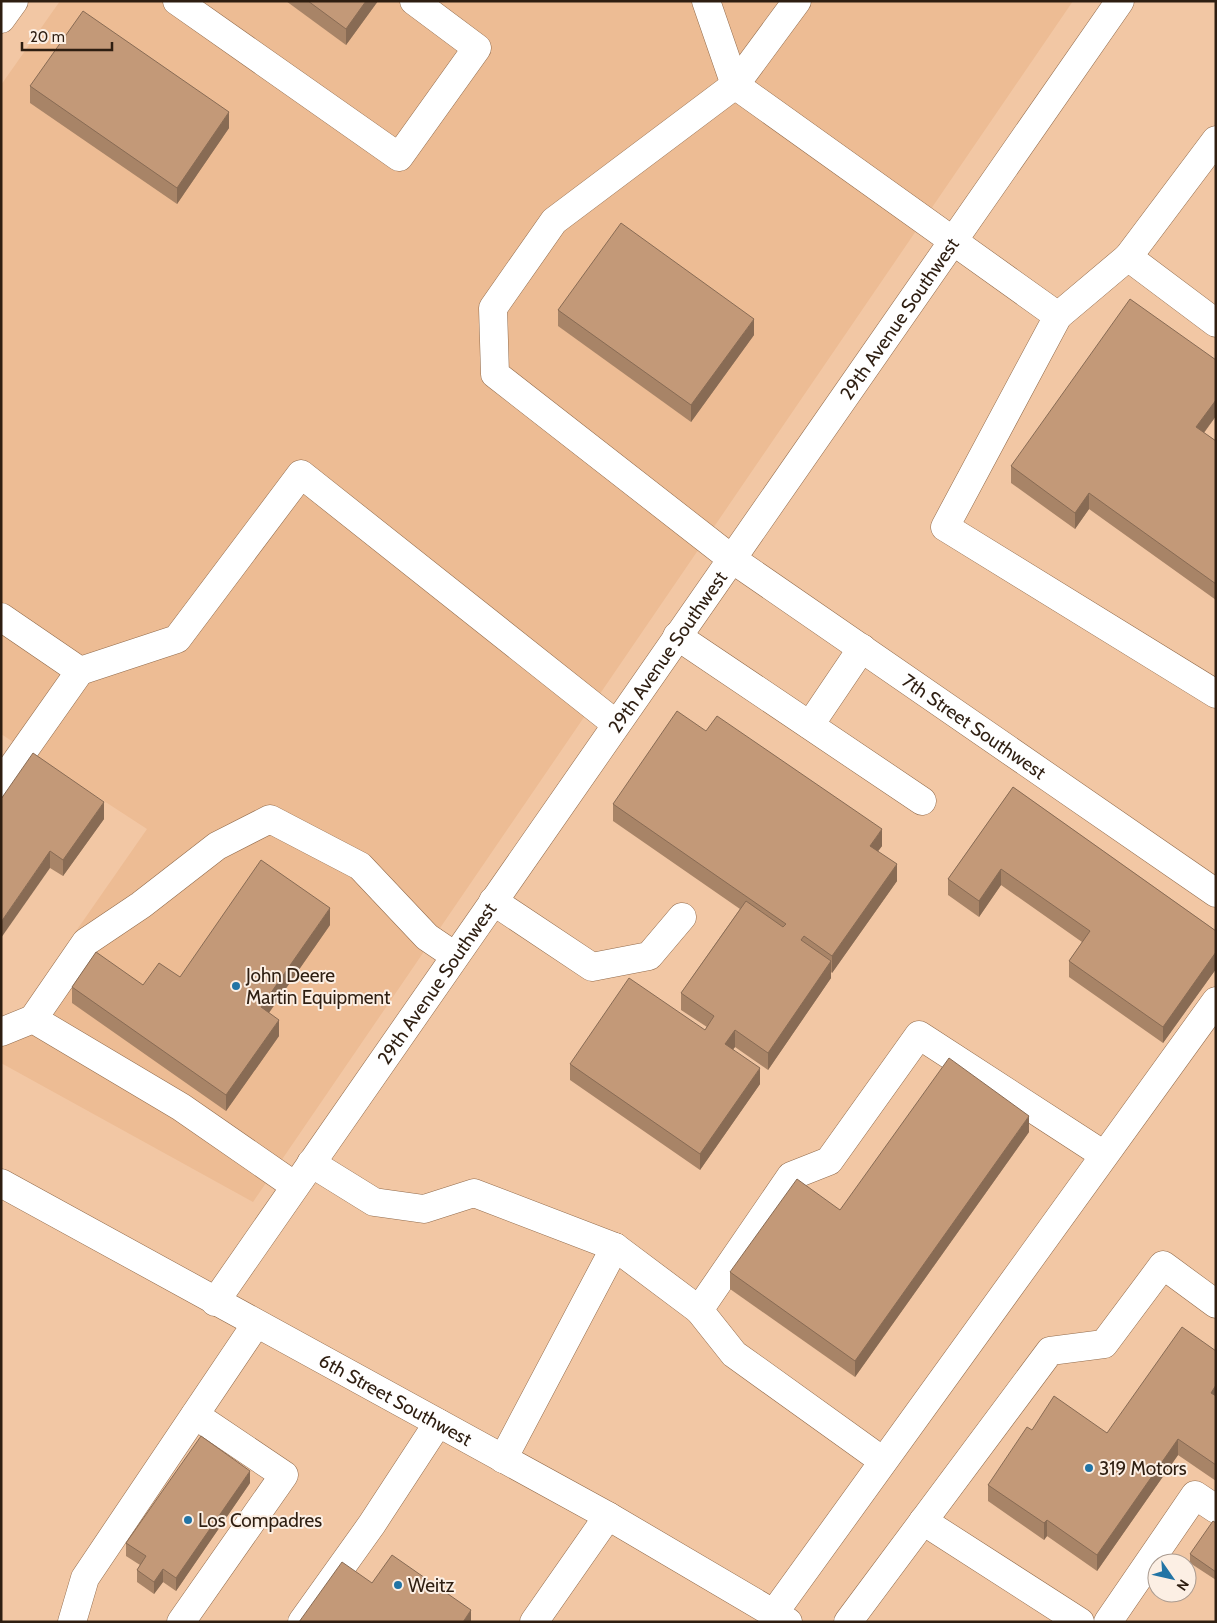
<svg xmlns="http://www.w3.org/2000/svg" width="1217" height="1623" viewBox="0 0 1217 1623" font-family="Cabin,sans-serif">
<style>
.built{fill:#edbc94}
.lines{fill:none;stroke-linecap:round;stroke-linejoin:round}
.minor-casing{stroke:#926b4b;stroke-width:29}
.major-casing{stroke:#926b4b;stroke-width:29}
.minor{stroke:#fff;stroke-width:28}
.major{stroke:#fff;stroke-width:28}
.wall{fill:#a88467}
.shaded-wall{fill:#886b54}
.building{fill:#c39978;stroke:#886b54}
.poi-dot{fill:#2274a5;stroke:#fcefe4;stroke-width:2}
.labels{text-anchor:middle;stroke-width:4;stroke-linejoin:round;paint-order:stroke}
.street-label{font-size:19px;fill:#2e1e11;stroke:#fcefe4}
.poi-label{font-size:19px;fill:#2e1e11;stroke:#fcefe4;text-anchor:start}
</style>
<rect width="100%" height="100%" fill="#f2c7a4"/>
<polygon class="built" points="60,1 1073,1 253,1202 1,1063 1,1039 147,829 1,734 1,85"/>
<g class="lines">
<defs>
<g id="minor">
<polyline points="177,1 399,157 477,48 414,1"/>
<polyline points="706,1 735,85 1058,316"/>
<path id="s1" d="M797 1 735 85 554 221 493 308 495 374 732 559 1216 893"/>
<polyline points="1,19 14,1"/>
<polyline points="1128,257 1216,140"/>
<polyline points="1216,323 1128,257 1058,316 945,527 1216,694"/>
<polyline points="1,617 80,671 177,639 301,474 616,724"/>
<polyline points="677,636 922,801"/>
<polyline points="810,725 862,648"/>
<polyline points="1,783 80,671"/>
<polyline points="493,901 592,967 649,956 682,917"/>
<polyline points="33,1019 86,942 141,905 217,846 270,819 360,866 427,937 455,956"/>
<polyline points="1,1032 33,1019 181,1107 295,1186"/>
<polyline points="311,1163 374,1202 424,1209 474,1193 615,1247 699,1310"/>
<path id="s2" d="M215 1302 1120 1"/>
<polyline points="503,1459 615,1247"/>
<polyline points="883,1461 734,1354 699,1310 791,1176 829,1161 919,1035 1104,1155"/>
<polyline points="923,1521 1080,1622"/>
<polyline points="774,1613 1216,1001"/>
<polyline points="72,1622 85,1578 256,1324"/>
<polyline points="181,1622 284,1475 195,1415"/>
<polyline points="302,1622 372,1524 438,1423"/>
<polyline points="534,1622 608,1516"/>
<polyline points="848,1622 1050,1351 1104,1344 1163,1265 1216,1304"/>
<polyline points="1108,1622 1195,1495 1216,1509"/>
</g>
<g id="major">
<path id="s3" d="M1 1183 608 1516 788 1622"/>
</g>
</defs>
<use href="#minor" class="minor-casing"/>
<use href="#major" class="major-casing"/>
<use href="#minor" class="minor"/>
<use href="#major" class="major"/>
</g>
<g class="wall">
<polygon points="286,1 378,1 346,45"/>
<polygon points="30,86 229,128 177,204 30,103"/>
<polygon points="558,310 754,335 691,422 558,326"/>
<polygon points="1216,360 1216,416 1204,433 1216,441 1216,600 1089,509 1075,529 1011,483 1011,466"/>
<polygon points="706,731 882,846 878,851 897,881 832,973 831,972 831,978 768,1070 735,1047 733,1049 760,1084 700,1170 570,1080 570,1064 705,1030 707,1027 681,1010 681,993 740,909 613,821 613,804"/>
<polygon points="1013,787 1216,931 1216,969 1163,1043 1069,977 1069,961 1082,942 1001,885 979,917 948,895 948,879"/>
<polygon points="1,799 104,819 63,876 50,868"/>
<polygon points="330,925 269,1013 279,1036 226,1111 72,1003 72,987 143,985 180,977"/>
<polygon points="1029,1132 855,1377 730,1289 730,1272 840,1210"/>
<polygon points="1216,1351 1216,1481 1178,1455 1097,1571 1047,1536 1044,1540 988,1501 988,1485 1032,1430 1107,1433"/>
<polygon points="250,1483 176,1591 163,1582 154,1594 137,1582 137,1570 140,1565 126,1556 126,1543"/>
<polygon points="1216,1523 1216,1580 1190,1563 1190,1554"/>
</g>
<g class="shaded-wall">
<polygon points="366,1 378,1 346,45 346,29"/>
<polygon points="229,112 229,128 177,204 177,188"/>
<polygon points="754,319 754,335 691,422 691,405"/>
<polygon points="1216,400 1216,416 1196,443 1196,427"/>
<polygon points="1089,493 1089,509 1075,529 1075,513"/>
<polygon points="104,802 104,819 63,876 63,860"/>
<polygon points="882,829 882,846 870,862 870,846"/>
<polygon points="50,851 50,868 1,938 1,922"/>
<polygon points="897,864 897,881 832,973 832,956"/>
<polygon points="1001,869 1001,885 979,917 979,901"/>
<polygon points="330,908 330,925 261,1024 261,1007"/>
<polygon points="1216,952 1216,969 1163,1043 1163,1027"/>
<polygon points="831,961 831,978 768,1070 768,1053"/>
<polygon points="279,1020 279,1036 226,1111 226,1095"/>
<polygon points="735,1030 735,1047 725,1060 725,1044"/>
<polygon points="760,1068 760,1084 700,1170 700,1154"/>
<polygon points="1029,1116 1029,1132 855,1377 855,1361"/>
<polygon points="1216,1385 1216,1401 1211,1393"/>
<polygon points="1178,1439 1178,1455 1097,1571 1097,1555"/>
<polygon points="250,1471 250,1483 176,1591 176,1578"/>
<polygon points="1047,1520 1047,1536 1044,1540 1044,1523"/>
<polygon points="163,1569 163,1582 154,1594 154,1582"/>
<polygon points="471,1610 471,1622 463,1622"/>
</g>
<g class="building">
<polygon points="308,1 366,1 346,29"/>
<polygon points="83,11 229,112 177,188 30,86"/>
<polygon points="621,223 754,319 691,405 558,310"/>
<polygon points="1130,299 1216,360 1216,400 1196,427 1216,441 1216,584 1089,493 1075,513 1011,466"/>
<polygon points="677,711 706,731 717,716 882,829 870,846 897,864 832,956 804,936 801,940 831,961 768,1053 735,1030 725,1044 760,1068 700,1154 570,1064 629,978 705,1030 714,1016 681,993 746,901 783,927 786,924 613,804"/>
<polygon points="33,753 104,802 63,860 50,851 1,922 1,799"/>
<polygon points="1013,787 1216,931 1216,952 1163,1027 1069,961 1090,931 1001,869 979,901 948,879"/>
<polygon points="261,860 330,908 261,1007 279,1020 226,1095 72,987 96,952 143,985 159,963 180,977"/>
<polygon points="949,1058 1029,1116 855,1361 730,1272 797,1179 840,1210"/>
<polygon points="1182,1327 1216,1351 1216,1385 1211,1393 1216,1396 1216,1465 1178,1439 1097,1555 1047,1520 1044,1523 988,1485 1027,1427 1032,1430 1054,1396 1107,1433"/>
<polygon points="201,1436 250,1471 176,1578 163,1569 154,1582 137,1570 146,1556 126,1543"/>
<polygon points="1213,1521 1216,1523 1216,1572 1190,1554"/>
<polygon points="392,1555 471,1610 463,1622 299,1622 342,1562 372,1583"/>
</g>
<g class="poi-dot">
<circle cx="236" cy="986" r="5"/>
<circle cx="1089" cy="1468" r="5"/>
<circle cx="188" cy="1520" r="5"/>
<circle cx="398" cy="1585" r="5"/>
</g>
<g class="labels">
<g class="street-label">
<text dy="7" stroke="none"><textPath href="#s2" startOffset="1198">29th Avenue Southwest</textPath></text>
<text dy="7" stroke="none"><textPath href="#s2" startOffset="792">29th Avenue Southwest</textPath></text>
<text dy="7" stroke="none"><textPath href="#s1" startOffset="1098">7th Street Southwest</textPath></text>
<text dy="7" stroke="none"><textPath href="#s2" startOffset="388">29th Avenue Southwest</textPath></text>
<text dy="7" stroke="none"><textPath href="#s3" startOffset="450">6th Street Southwest</textPath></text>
</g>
<g class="poi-label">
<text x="246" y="982">John Deere<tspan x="246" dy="22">Martin Equipment</tspan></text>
<text x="1099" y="1475">319 Motors</text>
<text x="198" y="1527">Los Compadres</text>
<text x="408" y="1592">Weitz</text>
</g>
</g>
<rect width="1217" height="1623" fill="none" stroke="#2e1e11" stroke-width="5"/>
<g transform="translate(1172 1578) rotate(124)"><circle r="24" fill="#fcefe4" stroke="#aa9b90"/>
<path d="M0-4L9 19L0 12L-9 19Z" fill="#2274a5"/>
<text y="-8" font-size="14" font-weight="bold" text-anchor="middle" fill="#2e1e11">N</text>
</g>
<path d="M22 42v8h90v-8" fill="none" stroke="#2e1e11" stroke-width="2.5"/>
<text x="30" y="42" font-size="15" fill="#2e1e11" stroke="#fcefe4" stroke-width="4" paint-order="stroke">20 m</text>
</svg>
